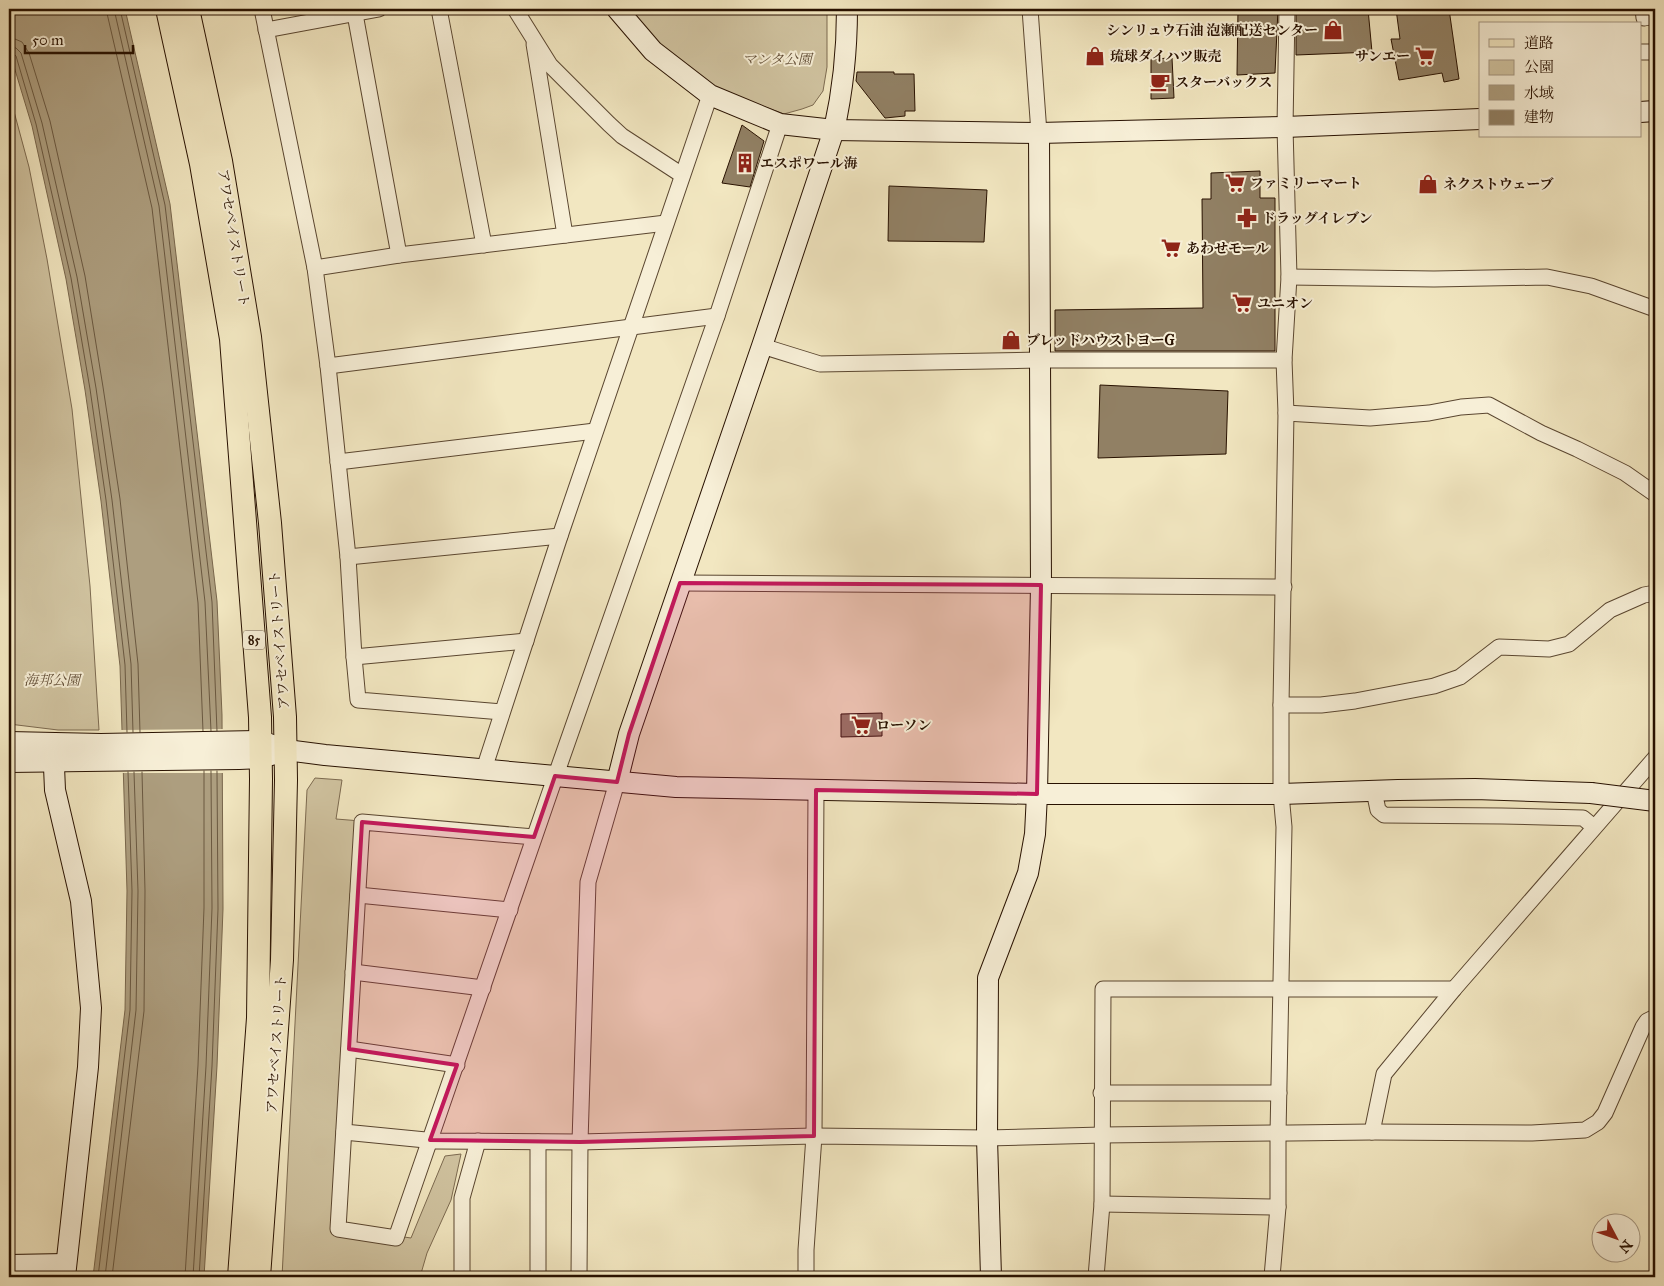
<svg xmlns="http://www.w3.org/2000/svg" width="1664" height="1286" viewBox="0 0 1664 1286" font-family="'IM FELL Great Primer','Noto Serif JP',serif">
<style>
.green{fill:#d0c3a0;stroke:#7c6a50}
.water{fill:#ad9e7f;stroke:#78664c}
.pier{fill:#f2e7c1}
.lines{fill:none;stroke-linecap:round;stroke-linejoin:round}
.shore{stroke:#6a5840;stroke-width:1}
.building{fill:#918064;stroke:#281100}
.street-casing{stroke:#5a4630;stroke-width:17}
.secondary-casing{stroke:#281100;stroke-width:22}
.primary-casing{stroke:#281100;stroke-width:24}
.street{stroke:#f7efd7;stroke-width:15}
.secondary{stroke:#f7efd7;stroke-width:20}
.primary{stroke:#f2e7c1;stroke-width:22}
.secondary-bridge-casing{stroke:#281100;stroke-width:22;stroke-linecap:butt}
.secondary-bridge{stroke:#f7efd7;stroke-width:20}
.marked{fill:#c2185b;fill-opacity:0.2;stroke:#c2185b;stroke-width:4;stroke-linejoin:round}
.labels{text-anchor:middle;stroke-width:4;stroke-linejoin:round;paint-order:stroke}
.shield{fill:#f7efd7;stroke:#665440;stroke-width:1}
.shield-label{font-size:12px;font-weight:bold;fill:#281100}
.poi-label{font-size:14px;font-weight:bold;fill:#281100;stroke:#f7efd7;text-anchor:start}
.park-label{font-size:14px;font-style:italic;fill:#634f38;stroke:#f7efd7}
.street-label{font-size:14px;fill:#281100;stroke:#f7efd7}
</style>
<rect width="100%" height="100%" fill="#f2e7c1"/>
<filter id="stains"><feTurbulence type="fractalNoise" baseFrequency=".004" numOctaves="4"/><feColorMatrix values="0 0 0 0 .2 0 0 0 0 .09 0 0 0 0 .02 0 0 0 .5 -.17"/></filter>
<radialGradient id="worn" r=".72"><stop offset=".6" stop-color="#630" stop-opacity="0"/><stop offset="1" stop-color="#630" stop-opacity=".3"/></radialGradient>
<g class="green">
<polygon points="623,9 827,9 827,67 823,91 813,105 802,109 784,114 711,87 657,48"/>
<polygon points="9,93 29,167 47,259 72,409 90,586 99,730 58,730 9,724"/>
<polygon points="315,778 342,780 336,819 361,821 335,1227 411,1238 445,1156 461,1154 451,1200 427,1253 420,1277 282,1277 307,790"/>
</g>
<polygon class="water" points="9,9 125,9 170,204 217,601 222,715 223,909 217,1066 204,1277 93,1277 125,1010 127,891 120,666 101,501 85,390 66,279 32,126 9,50"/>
<polygon class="pier" points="225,729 225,773 120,773 119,730"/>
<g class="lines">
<g class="shore">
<polyline points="106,9 152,208 198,603 203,731"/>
<polyline points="114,9 159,206 205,602 211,731"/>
<polyline points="120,9 165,205 212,602 217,731"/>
<polyline points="9,38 15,39 22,42 29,53 50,121 85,276 103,387 120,499 138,664 140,732"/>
<polyline points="9,46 16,48 21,53 42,123 77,277 96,388 112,500 131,664 133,732"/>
<polyline points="9,52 13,53 16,56 36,124 71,278 90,389 106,500 125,665 127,732"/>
<polyline points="98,1277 130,1010 132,891 128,772"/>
<polyline points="105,1277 136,1010 138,891 134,772"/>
<polyline points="112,1277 144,1011 145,891 142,772"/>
<polyline points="185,1277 198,1065 204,908 204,771"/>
<polyline points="193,1277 206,1066 212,908 211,771"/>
<polyline points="199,1277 212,1066 218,909 217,771"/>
</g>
</g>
<g class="building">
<polygon points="1238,9 1278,9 1275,73 1237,75"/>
<polygon points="1296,9 1368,9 1372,52 1296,55"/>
<polygon points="1396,9 1449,9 1459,79 1444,82 1442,73 1399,80 1391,39 1400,39"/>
<polygon points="1172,58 1174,98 1151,99 1151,59"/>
<polygon points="857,72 894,72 894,74 914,74 915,111 905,111 905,116 885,118 856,81"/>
<polygon points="742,125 764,141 750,187 722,183"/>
<polygon points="1260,171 1260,198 1275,198 1275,351 1055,351 1055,310 1203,308 1202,199 1211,199 1211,173"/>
<polygon points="889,186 987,190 984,242 888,241"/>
<polygon points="1100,385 1228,391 1226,454 1098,458"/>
<polygon points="882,713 882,736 841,737 841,714"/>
</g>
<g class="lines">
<defs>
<g id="street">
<polyline points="262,9 315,268 328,366 348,557 354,657 358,700 502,712"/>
<polyline points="439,9 484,245"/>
<polyline points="515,9 550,65 609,124 622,136 682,175"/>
<polyline points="1030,9 1039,133"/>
<polyline points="1643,9 1644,18 1655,16"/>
<polyline points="355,14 399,255"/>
<polyline points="266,30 379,9"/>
<polyline points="534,44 565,235"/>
<polyline points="1640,52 1655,52"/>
<polyline points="315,268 399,255 666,223"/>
<polyline points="1289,277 1434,279 1547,277 1591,286 1655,309"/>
<polyline points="762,346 820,364 1039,360 1284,360"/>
<polyline points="328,366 717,316"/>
<polyline points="1286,413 1370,418 1429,413 1461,407 1489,405 1541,433 1577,449 1625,473 1655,494"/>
<polyline points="338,462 595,431"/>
<polyline points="348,557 560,536"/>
<polyline points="680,583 1284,587"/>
<polyline points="354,657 526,641"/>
<polyline points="1281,705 1321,705 1355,701 1434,686 1460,677 1499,647 1549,649 1569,644 1610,610 1644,595 1655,593"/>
<polyline points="484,769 560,536 710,95"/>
<polyline points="1374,791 1378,810 1384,815 1502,816 1583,818 1594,827"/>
<path d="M534 837 362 822 338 1229 396 1238C448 1090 499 941 550 792L717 316 780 124"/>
<polyline points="358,895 510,910"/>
<polyline points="353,972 483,988"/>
<polyline points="349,1049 457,1065"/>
<polyline points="1101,1093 1279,1093"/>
<polyline points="344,1132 436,1141 580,1142 814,1136 987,1138 1102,1135 1372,1132 1532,1133 1585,1130 1598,1122 1605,1113 1643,1027 1647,1021 1655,1017"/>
<polyline points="1372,1132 1384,1074 1454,989 1655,758"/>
<polyline points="538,1142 538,1277"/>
<polyline points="1102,1204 1278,1207"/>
<polyline points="462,1277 462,1198 478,1141"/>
<polyline points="579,1277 580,1142 588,882 617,782"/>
<polyline points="806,1277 806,1250 814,1136 816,790"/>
<polyline points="1096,1277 1102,1204 1103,989 1454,989"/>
<polyline points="1272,1277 1278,1207 1278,1134 1284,827 1281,794 1281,705 1286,413 1284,360 1289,277 1285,127 1287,9"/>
</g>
<g id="secondary">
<polyline points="617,9 653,51 710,95 780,124 834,130 1039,133 1285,127 1480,119"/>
<polyline points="1640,112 1655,111"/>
<polyline points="9,742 101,744 261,741 286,750 325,755 676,787 1037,794 1281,794 1398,790 1475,789 1591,793"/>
<polyline points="53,743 55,790 81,901 91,1008 88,1067 65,1277"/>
<polyline points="9,762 239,759 261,758 275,754"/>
<path d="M617 782 629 734 762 346 834 130C843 90 847 49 847 9"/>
<polyline points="9,1265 66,1264"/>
<polyline points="991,1277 987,1138 988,978 1028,873 1035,834 1037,794 1041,585 1039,133"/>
</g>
<g id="primary">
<polyline points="167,9 201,164 231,339 260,717 261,779 258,1018 239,1277"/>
<polyline points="188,9 221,161 250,337 270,523 285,717 286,780 282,960 259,1277"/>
</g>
</defs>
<use href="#street" class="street-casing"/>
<use href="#secondary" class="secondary-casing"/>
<use href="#primary" class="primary-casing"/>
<use href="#street" class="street"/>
<use href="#secondary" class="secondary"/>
<use href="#primary" class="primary"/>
<defs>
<polyline id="secondary-bridge" points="1591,793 1655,801"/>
</defs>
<use href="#secondary-bridge" class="secondary-bridge-casing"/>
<use href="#secondary-bridge" class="secondary-bridge"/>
</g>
<path class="marked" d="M680 583 1041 585 1037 794 816 790 814 1136 580 1142 430 1140 457 1065 349 1049 362 822 534 837 555 776 617 782 629 734Z"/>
<defs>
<symbol id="shop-bare" viewBox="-9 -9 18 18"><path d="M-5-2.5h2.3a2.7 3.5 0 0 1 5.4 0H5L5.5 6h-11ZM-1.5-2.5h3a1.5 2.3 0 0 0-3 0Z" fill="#8f2418" stroke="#f7efd7" stroke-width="2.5" paint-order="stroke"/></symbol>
<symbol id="supermarket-bare" viewBox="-9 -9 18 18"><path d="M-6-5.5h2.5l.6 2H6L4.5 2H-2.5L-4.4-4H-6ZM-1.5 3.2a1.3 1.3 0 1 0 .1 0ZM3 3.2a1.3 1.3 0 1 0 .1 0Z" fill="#8f2418" stroke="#f7efd7" stroke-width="2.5" paint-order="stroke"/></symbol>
<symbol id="cafe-bare" viewBox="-9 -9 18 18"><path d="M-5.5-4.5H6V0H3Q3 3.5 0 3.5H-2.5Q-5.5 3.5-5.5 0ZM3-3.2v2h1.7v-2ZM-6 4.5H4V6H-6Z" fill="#8f2418" stroke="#f7efd7" stroke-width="2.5" paint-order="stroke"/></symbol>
<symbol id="building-bare" viewBox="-9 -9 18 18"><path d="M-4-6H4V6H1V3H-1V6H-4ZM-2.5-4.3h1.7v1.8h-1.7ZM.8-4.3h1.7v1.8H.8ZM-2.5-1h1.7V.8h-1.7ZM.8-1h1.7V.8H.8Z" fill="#8f2418" stroke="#f7efd7" stroke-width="2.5" paint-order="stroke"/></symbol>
<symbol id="pharmacy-bare" viewBox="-9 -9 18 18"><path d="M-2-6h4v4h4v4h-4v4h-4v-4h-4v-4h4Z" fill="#8f2418" stroke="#f7efd7" stroke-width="2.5" paint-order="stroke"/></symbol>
</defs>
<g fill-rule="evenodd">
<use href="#shop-bare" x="1319" y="16" width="28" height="28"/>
<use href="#shop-bare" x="1081" y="42" width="28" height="28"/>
<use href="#supermarket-bare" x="1411" y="42" width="28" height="28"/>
<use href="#cafe-bare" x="1146" y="68" width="28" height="28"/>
<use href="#building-bare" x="731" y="149" width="28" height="28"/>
<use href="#supermarket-bare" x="1221" y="169" width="28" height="28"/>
<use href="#shop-bare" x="1414" y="170" width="28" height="28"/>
<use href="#pharmacy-bare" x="1233" y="204" width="28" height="28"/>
<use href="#supermarket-bare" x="1157" y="234" width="28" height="28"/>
<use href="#supermarket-bare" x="1228" y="289" width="28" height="28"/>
<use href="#shop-bare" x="997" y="326" width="28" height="28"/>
<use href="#supermarket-bare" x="847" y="711" width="28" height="28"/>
</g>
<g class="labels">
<rect class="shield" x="243" y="630.5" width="22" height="19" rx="4"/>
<g class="shield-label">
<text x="254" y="644">85</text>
</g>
<g class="poi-label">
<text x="1318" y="35" text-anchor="end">シンリュウ石油 泡瀬配送センター</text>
<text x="1110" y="61">琉球ダイハツ販売</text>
<text x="1410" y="61" text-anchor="end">サンエー</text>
<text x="1175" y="87">スターバックス</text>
<text x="760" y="168">エスポワール海</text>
<text x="1250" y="188">ファミリーマート</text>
<text x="1443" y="189">ネクストウェーブ</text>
<text x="1262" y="223">ドラッグイレブン</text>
<text x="1186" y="253">あわせモール</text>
<text x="1257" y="308">ユニオン</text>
<text x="1026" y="345">ブレッドハウストヨーG</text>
<text x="876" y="730">ローソン</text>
</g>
<g class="park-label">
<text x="777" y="64">マンタ公園</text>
<text x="52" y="685">海邦公園</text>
</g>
<g class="street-label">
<text transform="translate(234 238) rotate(81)" y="5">アワセベイストリート</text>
<text transform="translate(279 640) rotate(-94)" y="5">アワセベイストリート</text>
<text transform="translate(276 1044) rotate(-86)" y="5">アワセベイストリート</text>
</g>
</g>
<rect width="1664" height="1286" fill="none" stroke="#f2e7c1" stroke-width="30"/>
<rect x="10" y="10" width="1644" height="1266" fill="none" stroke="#281100" stroke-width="2.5"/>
<rect x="15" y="15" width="1634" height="1256" fill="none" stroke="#281100"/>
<rect x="1479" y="22" width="162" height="115" fill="#f7efd7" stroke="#a49681"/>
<rect x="1489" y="39" width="25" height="8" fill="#f2e7c1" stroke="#a49681"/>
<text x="1524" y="48" font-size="15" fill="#281100">道路</text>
<rect x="1489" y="60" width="25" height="15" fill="#d0c3a0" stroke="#a49681"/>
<text x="1524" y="72" font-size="15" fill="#281100">公園</text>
<rect x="1489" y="85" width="25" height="15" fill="#ad9e7f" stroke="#a49681"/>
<text x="1524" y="98" font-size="15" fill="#281100">水域</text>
<rect x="1489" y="110" width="25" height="15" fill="#918064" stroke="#a49681"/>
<text x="1524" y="122" font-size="15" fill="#281100">建物</text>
<g transform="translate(1616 1238) rotate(131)"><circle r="24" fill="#f7efd7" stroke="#a49681"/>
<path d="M0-4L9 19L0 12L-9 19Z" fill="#8f2418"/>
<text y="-8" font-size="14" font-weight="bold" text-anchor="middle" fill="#281100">N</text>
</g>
<path d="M25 45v8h108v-8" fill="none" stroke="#281100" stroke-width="2.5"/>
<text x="32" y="45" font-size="15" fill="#281100" stroke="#f7efd7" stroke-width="4" paint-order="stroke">50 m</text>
<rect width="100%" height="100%" filter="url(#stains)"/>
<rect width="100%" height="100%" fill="url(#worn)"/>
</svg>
